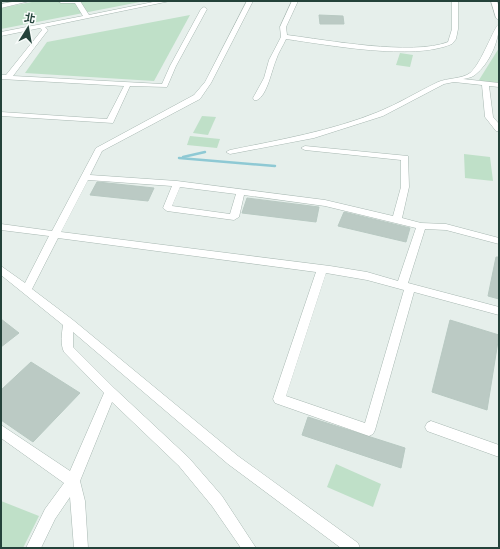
<svg xmlns="http://www.w3.org/2000/svg" width="500" height="549" viewBox="0 0 500 549" font-family="Poppins,'Noto Sans TC',sans-serif">
<style>
.green{fill:#bfe0c8}
.lines{fill:none;stroke-linecap:round;stroke-linejoin:round}
.stream{stroke:#8ec9d4;stroke-width:2.5}
.building{fill:#bbcac4;stroke:#b8c9c2}
.minor-casing{stroke:#a8b8b2;stroke-width:1}
.minor{fill:#fff;fill-rule:evenodd}
</style>
<rect width="100%" height="100%" fill="#e6efeb"/>
<g class="green">
<polygon points="37,1 145,1 1,29 1,8"/>
<polygon points="190,15 154,81 25,73 47,42"/>
<polygon points="499,48 499,84 484,82 479,80"/>
<polygon points="400,53 413,55 410,67 396,65"/>
<polygon points="202,116 216,117 208,135 193,133"/>
<polygon points="190,136 220,139 217,148 187,145"/>
<polygon points="464,154 490,157 493,181 465,178"/>
<polygon points="336,464 381,484 373,507 327,487"/>
<polygon points="1,501 39,516 23,548 1,548"/>
</g>
<g class="lines">
<g class="stream">
<polyline points="183,157 205,152"/>
<polyline points="179,158 275,166"/>
</g>
</g>
<g class="building">
<polygon points="319,15 343,16 344,24 320,24"/>
<polygon points="97,182 98,182 154,188 148,201 90,195"/>
<polygon points="247,198 319,207 316,222 242,213"/>
<polygon points="344,212 410,228 406,242 338,226"/>
<polygon points="496,257 499,257 499,299 488,296"/>
<polygon points="1,319 19,333 1,347"/>
<polygon points="450,320 499,335 487,410 432,392"/>
<polygon points="31,362 80,393 33,442 1,420 1,390"/>
<polygon points="308,417 405,448 401,468 302,435"/>
</g>
<g class="lines">
<defs>
<g id="minor">
<polygon points="18,1 30,1 1,8 1,4"/>
<polygon points="58,1 80,1 89,15 158,1 170,1 45,27 48,30 13,76 162,84 170,66 201,9 204,7 207,9 176,66 167,87 130,86 113,123 1,116 1,112 107,119 124,86 1,79 1,75 6,75 42,30 40,28 1,36 1,32 83,16 75,3 61,3"/>
<path d="M247 1H253L211 83 200 99 102 151 90 175 177 181 325 200 393 216 401 187V160L305 150 301 148 305 146 408 156 409 187 402 218 421 223 446 224 499 238V244L446 230 425 229 408 283 499 307V315L414 292 375 430 373 434 369 436 275 403 273 399 316 272 58 238 32 289 73 320 238 456 358 543 360 548H341L228 464 73 332V347L114 388 189 458 222 496 256 548H241L212 506 179 466 112 402 80 481 85 501 88 548H74L70 497 55 519 41 548H26L45 509 64 483 1 438V425L70 471 104 393 64 352C60 344 62 333 63 325L1 275V266L25 283 49 236 1 230V224L52 231 96 148 194 95 205 82ZM88 180 172 186 163 208 167 211 234 220 239 217 244 195 325 206 416 228 398 281 367 272 330 266 61 232ZM180 187 236 194 230 214 172 206ZM326 273 367 280 404 290 365 423 286 396Z"/>
<path d="M292 1H298L286 27 287 35C327 40 412 56 448 42L452 29V1H458V29L456 39 452 44C413 61 329 45 286 39 283 46 278 53 276 60 272 69 267 96 257 100H254L253 98 264 78 269 60 281 37 280 27Z"/>
<polygon points="491,1 497,1 499,8 499,20 496,18"/>
<path d="M499 24C499 42 489 64 475 75 471 78 467 78 463 79L499 83V87L489 86 493 117 499 124V131H496L485 117 482 85 454 82 444 84 383 116 314 138 230 154 226 152 230 150C279 140 331 131 378 112 398 104 417 92 438 82 447 78 462 79 470 73 482 63 494 26 499 24Z"/>
<polygon points="431,421 499,445 499,457 427,431 425,427 427,423"/>
</g>
</defs>
<use href="#minor" class="minor-casing"/>
<use href="#minor" class="minor"/>
</g>
<rect width="500" height="549" fill="none" stroke="#24423a" stroke-width="4"/>
<g transform="translate(28 28) rotate(11)" stroke="#f7fbf9" stroke-width="3" paint-order="stroke">
<path d="M0-3L7 15L0 10L-7 15Z" fill="#24423a"/>
<text y="-6" font-size="11" font-weight="bold" text-anchor="middle" fill="#24423a">北</text>
</g>
</svg>
